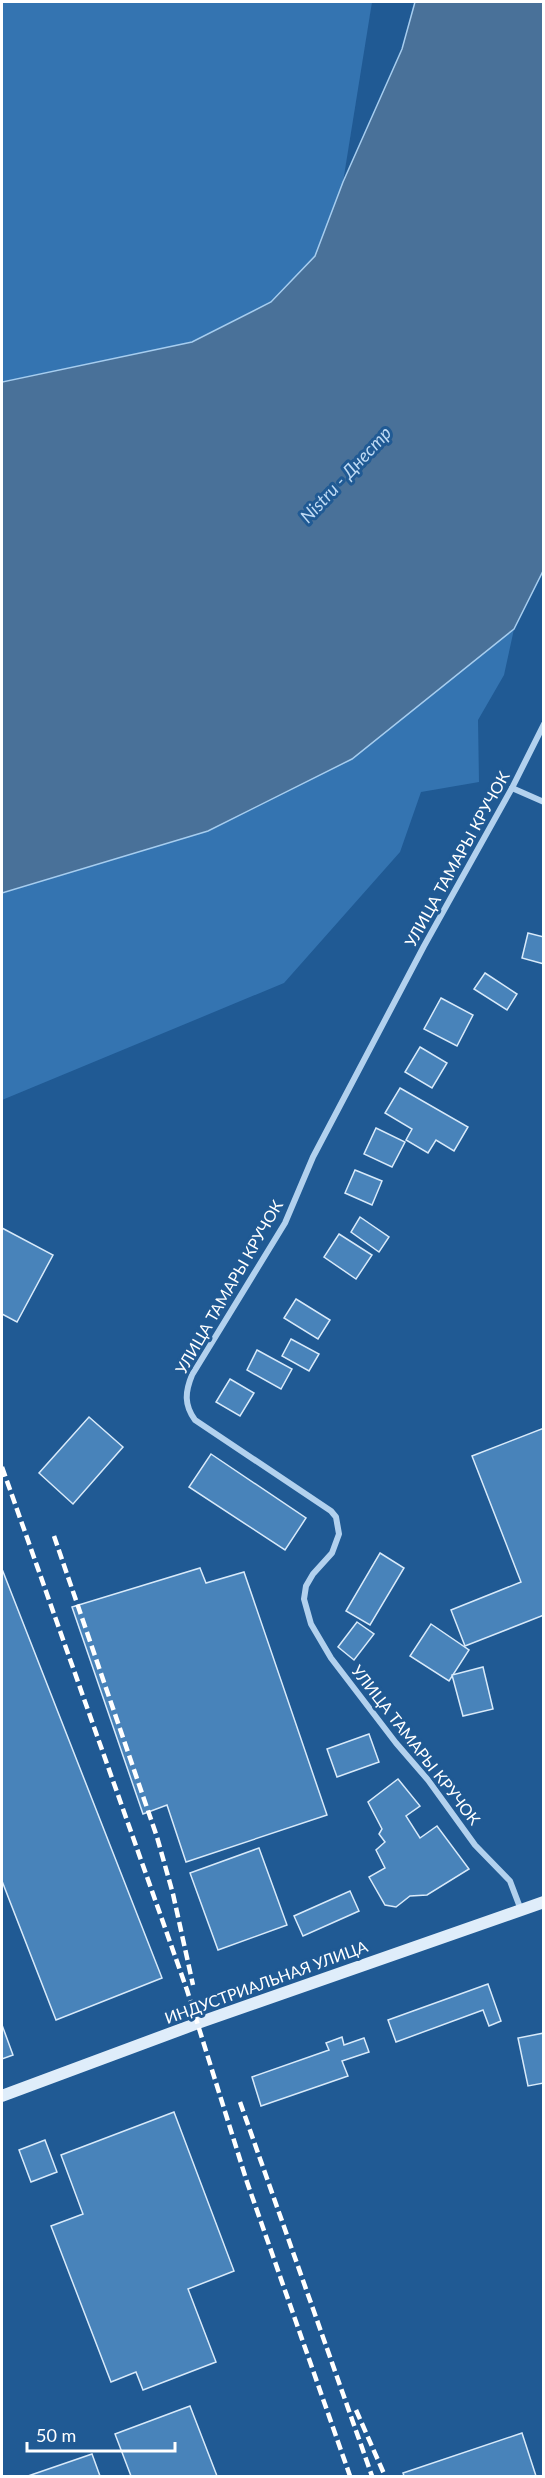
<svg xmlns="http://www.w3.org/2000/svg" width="545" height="2478" viewBox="0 0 545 2478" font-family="Lato,sans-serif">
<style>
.green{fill:#3474b1}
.water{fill:#497199;stroke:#a6cdef;stroke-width:1.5}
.building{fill:#4883ba;stroke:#d8eafa;stroke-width:1.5}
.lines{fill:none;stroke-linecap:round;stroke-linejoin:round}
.minor{stroke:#b2d1ee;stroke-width:6}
.secondary{stroke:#dfedfa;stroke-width:12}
.rail{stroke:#fff;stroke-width:4.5;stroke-dasharray:10 4.5;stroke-linecap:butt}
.labels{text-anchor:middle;stroke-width:6;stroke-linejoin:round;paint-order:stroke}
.street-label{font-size:16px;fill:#fff;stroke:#205a94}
.water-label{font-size:18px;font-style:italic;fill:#bfdbf5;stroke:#205a94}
</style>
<rect width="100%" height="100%" fill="#205a94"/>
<g class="green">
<polygon points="2,2 372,2 343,182 315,256 271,302 192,342 2,382"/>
<polygon points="514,629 504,675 478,720 479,782 421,792 400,852 284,983 2,1100 2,893 208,831 351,759"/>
</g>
<polygon class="water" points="415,2 543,2 543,571 514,629 352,759 208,831 2,893 2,382 192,342 271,302 315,256 343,182 402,49"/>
<g class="building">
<polygon points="528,933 544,937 544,964 522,958"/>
<polygon points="485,973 517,994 507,1010 474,989"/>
<polygon points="441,998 473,1015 457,1046 424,1029"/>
<polygon points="420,1047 447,1063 432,1088 405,1072"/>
<polygon points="400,1088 468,1127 454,1151 436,1140 428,1153 406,1140 412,1129 385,1113"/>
<polygon points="376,1128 405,1142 392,1167 364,1154"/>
<polygon points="355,1170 382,1181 372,1205 345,1193"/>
<polygon points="360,1217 389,1237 379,1252 351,1232"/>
<polygon points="2,1228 53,1255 17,1322 2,1314"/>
<polygon points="339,1234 372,1255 356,1279 324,1257"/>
<polygon points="296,1299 330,1320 318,1339 284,1318"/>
<polygon points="291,1339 319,1354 309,1371 282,1356"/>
<polygon points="257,1350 292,1369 281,1389 247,1370"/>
<polygon points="230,1379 254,1393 240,1416 216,1402"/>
<polygon points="89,1417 123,1447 73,1504 39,1473"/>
<polygon points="544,1428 544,1615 465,1646 451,1610 521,1582 472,1456"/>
<polygon points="211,1454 306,1518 285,1550 189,1487"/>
<polygon points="380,1553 404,1568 370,1625 346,1611"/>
<polygon points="200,1568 206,1583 244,1572 327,1815 186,1862 167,1805 143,1814 72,1607"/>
<polygon points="2,1569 162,1978 56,2020 2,1881"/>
<polygon points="357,1622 374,1634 354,1660 338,1647"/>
<polygon points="431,1624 469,1650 449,1681 410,1656"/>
<polygon points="483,1667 493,1709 463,1716 452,1675"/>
<polygon points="369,1734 379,1762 337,1777 327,1749"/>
<polygon points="398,1779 420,1806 406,1816 420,1838 437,1826 469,1869 427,1895 410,1896 396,1907 385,1905 369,1877 385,1868 376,1850 385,1842 379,1834 382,1829 368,1802"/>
<polygon points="259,1848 287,1925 218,1950 190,1873"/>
<polygon points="350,1891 359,1911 303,1936 294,1916"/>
<polygon points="488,1984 501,2021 489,2026 483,2010 396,2042 388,2020"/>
<polygon points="2,2025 13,2055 2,2059"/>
<polygon points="544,2033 544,2083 528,2086 518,2038"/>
<polygon points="342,2037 344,2045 364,2038 369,2052 342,2061 348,2076 261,2106 252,2077 329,2050 326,2043"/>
<polygon points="174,2112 234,2271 188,2289 216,2362 143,2390 136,2372 111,2382 51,2226 83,2214 61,2155"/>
<polygon points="45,2140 57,2172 31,2182 19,2150"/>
<polygon points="190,2406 217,2476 131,2476 115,2434"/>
<polygon points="522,2433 536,2476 404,2476 403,2473"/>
<polygon points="92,2454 100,2476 28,2476"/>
</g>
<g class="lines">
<g class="minor">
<polyline points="512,788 544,802"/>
<path d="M521 1910 510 1881 475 1845 428 1780 396 1743 331 1658 311 1624 304 1599 306 1586 313 1574 332 1553 339 1534 336 1517 331 1511 195 1420C184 1405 185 1392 192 1375L285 1223 313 1157 424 946 512 788 544 724"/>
</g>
<polyline class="secondary" points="2,2096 198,2023 544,1902"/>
<g class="rail">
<polyline points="2,1467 187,1990 247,2182 350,2476"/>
<polyline points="54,1536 157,1837 173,1894 193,1985"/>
<polyline points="240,2102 372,2476"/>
<polyline points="356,2410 385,2476"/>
</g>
</g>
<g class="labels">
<g class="street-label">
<text transform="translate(457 859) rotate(-61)" y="6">УЛИЦА ТАМАРЫ КРУЧОК</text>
<text transform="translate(229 1287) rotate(-60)" y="6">УЛИЦА ТАМАРЫ КРУЧОК</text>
<text transform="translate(416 1745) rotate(52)" y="6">УЛИЦА ТАМАРЫ КРУЧОК</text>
<text transform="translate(266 1982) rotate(-20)" y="6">ИНДУСТРИАЛЬНАЯ УЛИЦА</text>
</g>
<g class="water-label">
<text transform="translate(346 475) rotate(-47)" y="6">Nistru - Днестр</text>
</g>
</g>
<rect width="545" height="2478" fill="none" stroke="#ffffff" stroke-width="6"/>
<path d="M27 2442v9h148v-9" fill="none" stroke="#ffffff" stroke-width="3"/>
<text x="36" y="2442" font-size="18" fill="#ffffff" stroke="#205a94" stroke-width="4.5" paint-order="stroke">50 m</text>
</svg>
